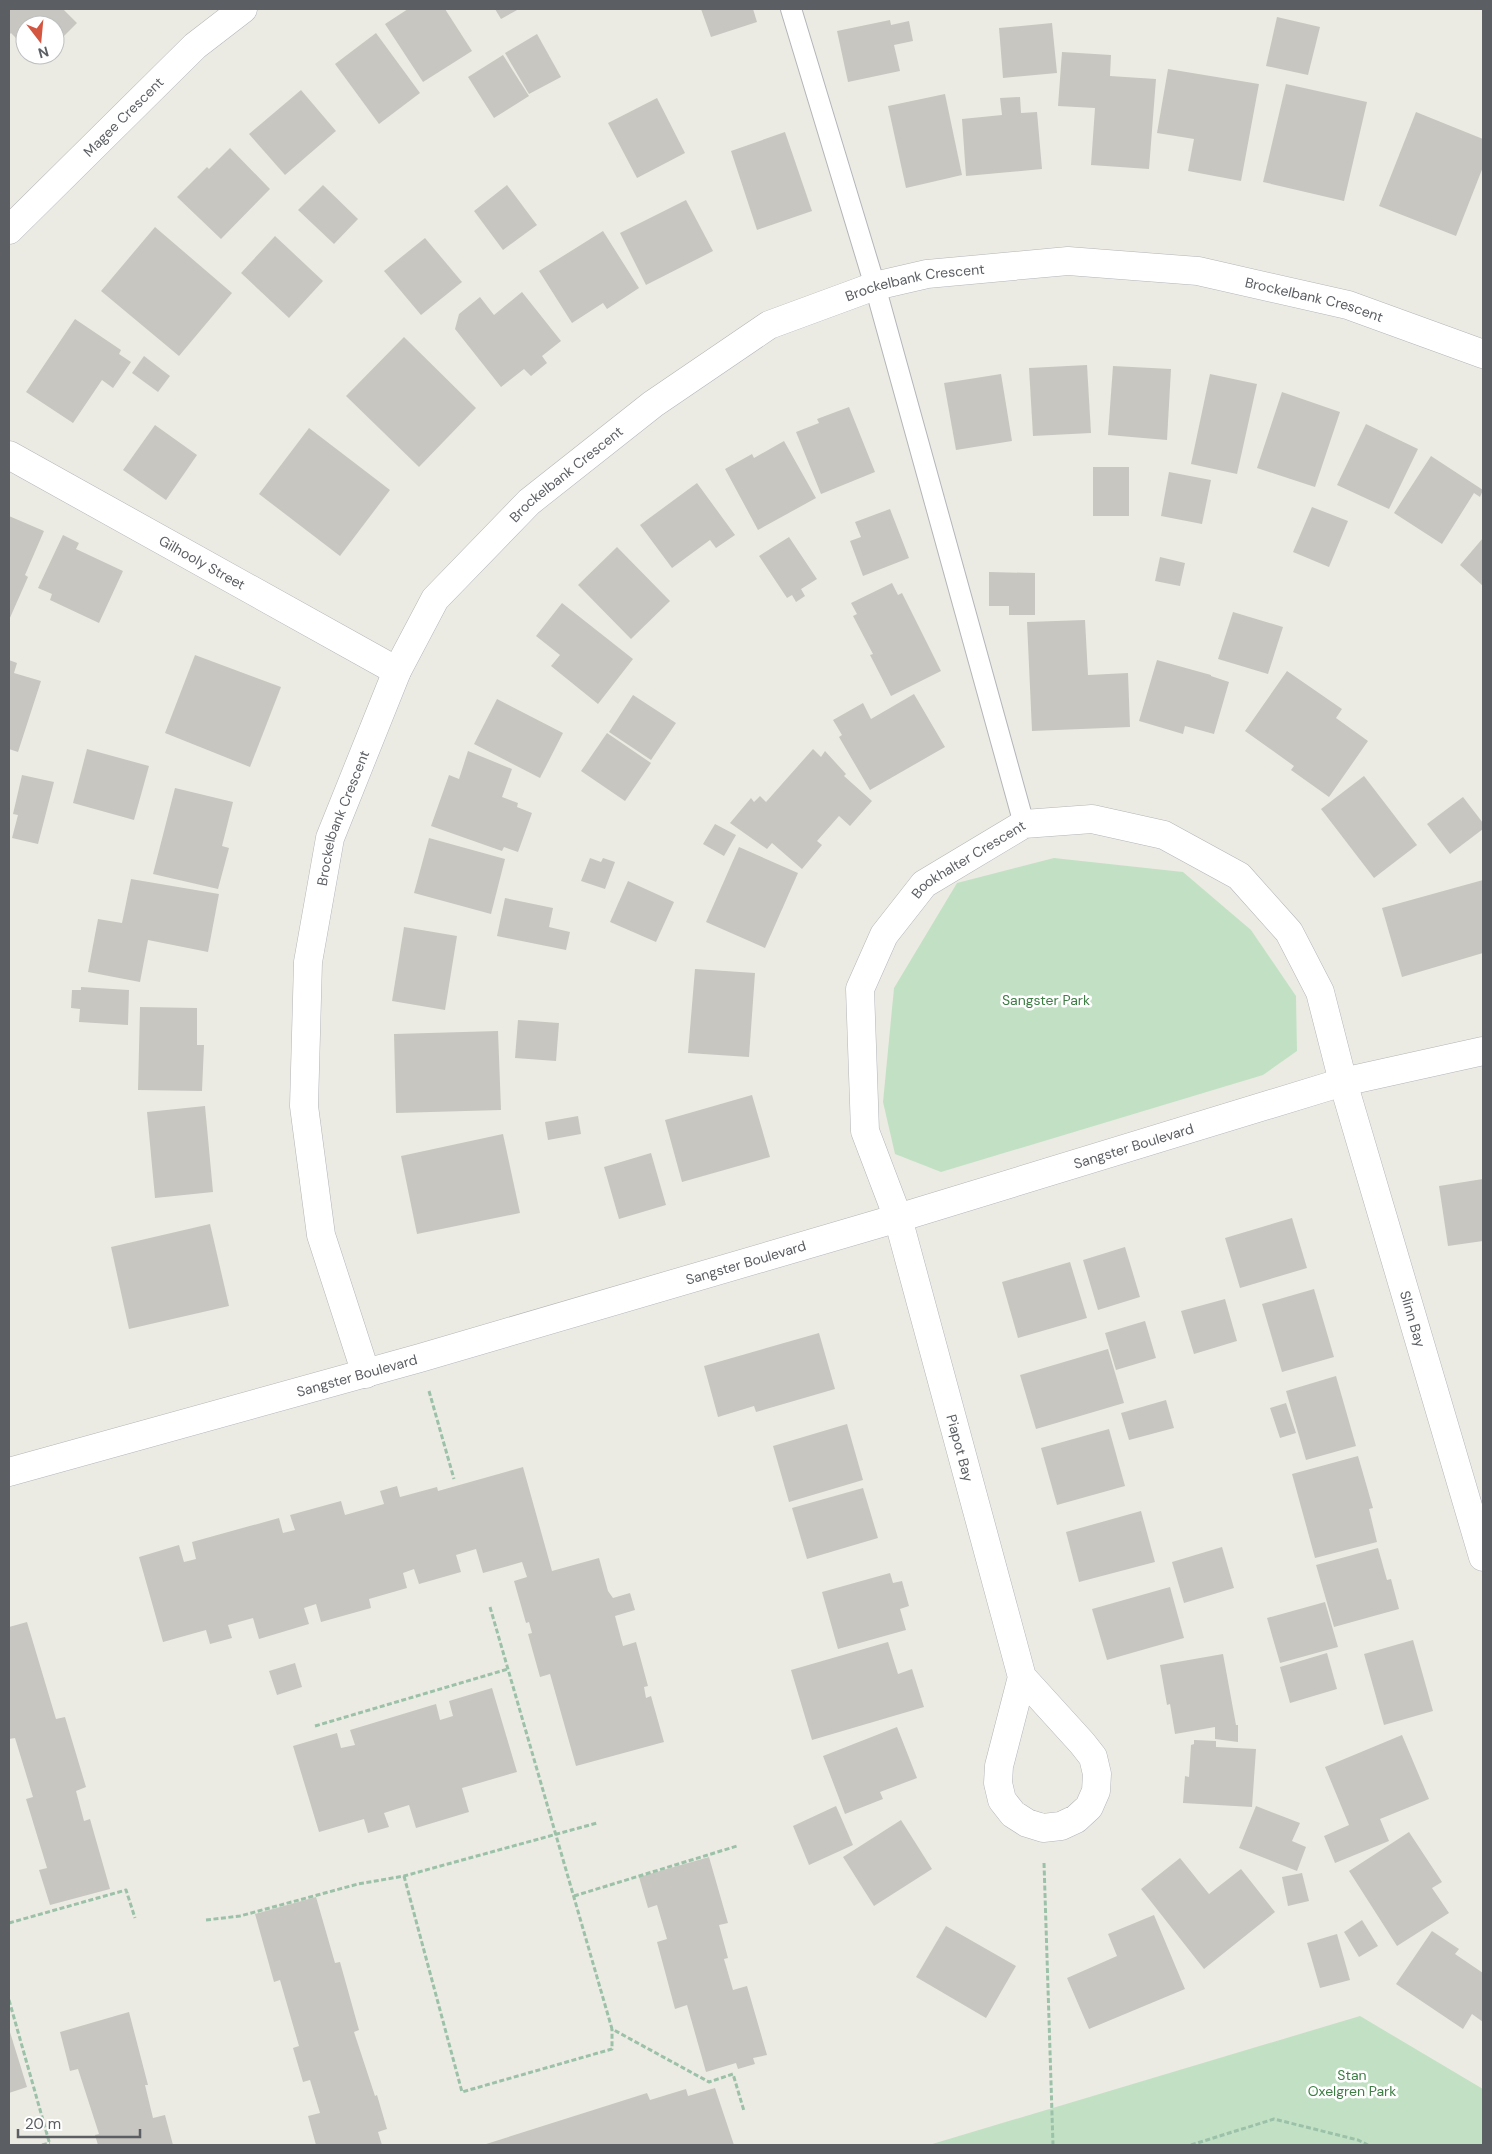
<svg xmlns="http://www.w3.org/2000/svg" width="1492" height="2154" viewBox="0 0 1492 2154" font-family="'DM Sans',sans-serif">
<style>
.green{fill:#c2e1c4}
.building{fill:#c7c6c0}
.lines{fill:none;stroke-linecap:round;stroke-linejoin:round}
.service-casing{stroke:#b3b5b9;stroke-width:22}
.minor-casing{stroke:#b3b5b9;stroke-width:29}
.tertiary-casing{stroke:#b3b5b9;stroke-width:29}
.path{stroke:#9cc1a9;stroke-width:3;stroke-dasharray:5 2.5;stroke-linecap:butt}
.service{stroke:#fff;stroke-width:20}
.minor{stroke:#fff;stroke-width:28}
.tertiary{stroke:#fff;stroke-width:28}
.labels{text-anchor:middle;stroke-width:5;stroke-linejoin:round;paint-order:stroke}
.street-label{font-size:14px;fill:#5b5e62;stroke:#fff}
.park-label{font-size:14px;fill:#3e7e45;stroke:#fff}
</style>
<rect width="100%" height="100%" fill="#ecebe3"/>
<g class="green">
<polygon points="1054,858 1183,872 1251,930 1296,996 1297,1051 1263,1075 941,1172 895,1154 883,1102 894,988 957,883"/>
<polygon points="1360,2016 1483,2089 1483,2145 929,2145"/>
</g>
<g class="building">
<polygon points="9,9 63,9 77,23 55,45 55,25 25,25 25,47 11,33 9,35"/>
<polygon points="408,9 445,9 472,51 423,82 385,24"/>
<polygon points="495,9 519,9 501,19"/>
<polygon points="701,9 753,9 757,22 711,37"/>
<polygon points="1277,17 1320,27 1308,75 1266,66"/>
<polygon points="890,20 891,25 909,21 913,41 894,45 900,71 848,82 837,31"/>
<polygon points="1052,23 1057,73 1003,78 999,28"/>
<polygon points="376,33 420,93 379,124 335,64"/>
<polygon points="537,34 561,77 529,94 505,53"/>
<polygon points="1062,52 1111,55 1110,76 1156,79 1149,169 1091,165 1095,108 1058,106"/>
<polygon points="503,55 529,96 494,118 468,77"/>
<polygon points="1168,69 1259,84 1241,181 1188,171 1194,139 1157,133"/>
<polygon points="1286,84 1367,102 1344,201 1263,182"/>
<polygon points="301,90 336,131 285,175 249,134"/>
<polygon points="945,94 962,175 906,188 888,106"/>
<polygon points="1020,97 1021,113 1037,112 1042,169 966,176 962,119 1002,115 1000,98"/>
<polygon points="657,98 685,153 637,178 608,123"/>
<polygon points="1416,112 1483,139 1483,167 1456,236 1379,206"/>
<polygon points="785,132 812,211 757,230 731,151"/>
<polygon points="230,148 270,189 221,239 177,197 207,167 209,169"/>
<polygon points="323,185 358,219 334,244 298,210"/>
<polygon points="507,185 537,225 503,250 474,211"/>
<polygon points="686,200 713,251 646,285 620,233"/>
<polygon points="155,227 232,293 179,356 101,291"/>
<polygon points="603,231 639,288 607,309 603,303 572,323 539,271"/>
<polygon points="275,236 323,281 289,318 241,273"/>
<polygon points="425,238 462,282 421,315 384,271"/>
<polygon points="522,292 561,341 542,356 547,363 531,376 524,369 501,387 455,329 459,314 480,297 494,315"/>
<polygon points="75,319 121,350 119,354 131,362 113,388 102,380 73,423 26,392"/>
<polygon points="404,337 476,408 419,467 346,396"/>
<polygon points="144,356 170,376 158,392 132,373"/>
<polygon points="1087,365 1091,433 1033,436 1029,368"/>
<polygon points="1113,366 1171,369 1167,440 1108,435"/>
<polygon points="1001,374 1012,441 956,450 944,383"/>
<polygon points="1210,374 1257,384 1237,474 1191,464"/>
<polygon points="1282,392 1340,412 1315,487 1257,468"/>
<polygon points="849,407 875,472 821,494 796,432 819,423 817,419"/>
<polygon points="1366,424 1418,449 1389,509 1337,485"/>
<polygon points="155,425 197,455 166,500 123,470"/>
<polygon points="309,428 390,490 340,556 259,494"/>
<polygon points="784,441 816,498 758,530 725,469 752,454 754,458"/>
<polygon points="1431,456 1483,490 1480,497 1474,493 1442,544 1394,513"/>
<rect x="1093" y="467" width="36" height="49"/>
<polygon points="1169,472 1211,480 1202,524 1161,516"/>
<polygon points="697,483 735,535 716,548 710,540 672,568 640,525"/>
<polygon points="1312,507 1348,521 1329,567 1293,552"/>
<polygon points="890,509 909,558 863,576 850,541 861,537 855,522"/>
<polygon points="9,516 44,531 25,575 28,577 9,620"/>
<polygon points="63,535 79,543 76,549 123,571 99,623 50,600 52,594 38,588"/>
<polygon points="789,537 817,579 801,589 805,596 796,602 792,595 787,598 759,556"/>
<polygon points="1483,538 1483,586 1460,565"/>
<polygon points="617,547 670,601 631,639 578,585"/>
<polygon points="1160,557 1185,563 1180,586 1155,581"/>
<polygon points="989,572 1035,573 1035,615 1009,615 1009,606 989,606"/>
<polygon points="892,583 898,595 902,593 941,671 891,696 870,655 873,654 853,616 857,614 851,603"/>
<polygon points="562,603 633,659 598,704 551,666 560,655 536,636"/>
<polygon points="1233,612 1283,627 1268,674 1218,659"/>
<polygon points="1085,620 1088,675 1128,673 1130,727 1032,731 1027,622"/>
<polygon points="195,655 281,687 250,767 165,733"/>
<polygon points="9,660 17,663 14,673 41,681 18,752 9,749"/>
<polygon points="1157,660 1211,675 1211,676 1229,682 1214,734 1185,726 1183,734 1139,721"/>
<polygon points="1287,671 1342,709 1336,718 1368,741 1329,797 1291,770 1294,766 1245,731"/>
<polygon points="914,694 945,747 870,790 839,737 842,735 833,720 863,703 871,719"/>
<polygon points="633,695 676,723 651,760 609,732"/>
<polygon points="497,699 563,733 540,778 474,744"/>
<polygon points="607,733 651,763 625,801 581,771"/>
<polygon points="87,749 149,766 134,820 73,803"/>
<polygon points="813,749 821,757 825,751 846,774 844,776 872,801 850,826 839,816 817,841 822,845 802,869 772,843 767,849 730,823 751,798 754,802 760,796 766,802"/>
<polygon points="468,751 512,769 502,797 518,803 517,807 532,813 518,852 504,847 502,851 431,826 449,775 459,779"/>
<polygon points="22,775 54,782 38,844 12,838 18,815 13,814"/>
<polygon points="1364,776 1417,845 1374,878 1321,809"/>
<polygon points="175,788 233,802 222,846 229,848 218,889 153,874"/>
<polygon points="1463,797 1483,823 1483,829 1450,854 1427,824"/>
<polygon points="715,824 736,835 724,856 703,844"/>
<polygon points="429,838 505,859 491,914 414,893"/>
<polygon points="739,847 798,873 765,948 706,922"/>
<polygon points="590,858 601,862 603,858 615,862 605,889 581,881"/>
<polygon points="131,879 219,894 208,952 148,940 140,982 88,972 98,919 122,923"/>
<polygon points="1483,880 1483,953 1402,977 1382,908"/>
<polygon points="628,881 674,902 656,942 610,922"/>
<polygon points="505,898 553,908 549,927 570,932 566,950 497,936"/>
<polygon points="404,927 457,936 445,1010 392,1001"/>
<polygon points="695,969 755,973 749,1057 688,1053"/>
<polygon points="81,987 129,990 128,1025 79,1022 80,1009 71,1008 72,990 81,990"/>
<polygon points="140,1007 197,1008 197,1045 204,1045 202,1091 138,1090"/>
<polygon points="518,1020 559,1023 556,1061 515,1058"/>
<polygon points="498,1031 501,1110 396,1113 394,1034"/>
<polygon points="752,1095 770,1157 682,1182 665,1120"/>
<polygon points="205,1106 213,1192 155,1198 147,1112"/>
<polygon points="578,1116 581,1134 548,1140 545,1122"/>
<polygon points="503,1134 520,1213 417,1234 401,1156"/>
<polygon points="651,1153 666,1205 619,1219 604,1167"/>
<polygon points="1483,1179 1483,1241 1448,1246 1439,1186"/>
<polygon points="1292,1218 1307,1268 1240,1288 1225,1238"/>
<polygon points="210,1224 229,1306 129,1329 111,1247"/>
<polygon points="1125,1247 1140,1297 1098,1310 1083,1260"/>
<polygon points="1070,1262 1087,1318 1018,1338 1002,1282"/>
<polygon points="1314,1289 1334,1357 1282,1372 1262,1304"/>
<polygon points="1225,1299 1237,1341 1194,1354 1181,1311"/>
<polygon points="1145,1321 1156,1358 1116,1370 1105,1333"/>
<polygon points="819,1333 835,1389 756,1412 754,1406 718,1417 704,1366"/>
<polygon points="1108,1349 1124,1403 1036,1429 1020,1375"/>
<polygon points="1336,1376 1356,1446 1306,1460 1286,1391"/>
<polygon points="1166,1400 1174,1428 1129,1440 1121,1413"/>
<polygon points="1286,1403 1296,1433 1280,1438 1270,1408"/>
<polygon points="847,1424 863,1480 789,1502 773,1446"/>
<polygon points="1109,1429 1125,1486 1057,1505 1041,1448"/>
<polygon points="1358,1456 1373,1508 1369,1509 1377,1542 1315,1558 1292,1474"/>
<polygon points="523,1467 552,1571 599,1558 608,1591 613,1598 630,1593 635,1610 615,1616 623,1646 636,1642 648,1686 644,1687 646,1698 651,1696 664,1742 576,1766 550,1674 540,1677 528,1634 532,1633 529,1622 526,1623 514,1581 527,1577 522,1562 483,1573 476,1549 456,1555 461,1572 419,1584 414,1569 403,1573 407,1588 369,1599 371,1608 321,1622 316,1604 304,1608 309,1624 259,1639 253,1618 228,1625 232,1638 210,1644 206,1630 163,1642 139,1557 179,1545 184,1562 196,1559 192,1542 279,1518 283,1533 295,1530 290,1515 341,1501 345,1515 384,1504 380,1491 397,1486 400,1497 437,1487 438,1491"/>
<polygon points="863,1488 878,1538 807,1559 792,1508"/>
<polygon points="1141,1511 1155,1562 1079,1582 1066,1532"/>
<polygon points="1222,1547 1234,1588 1184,1603 1172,1562"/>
<polygon points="1378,1548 1387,1580 1391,1579 1399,1609 1334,1627 1316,1565"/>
<polygon points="890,1573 893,1583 902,1581 909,1606 900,1609 906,1630 838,1649 822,1592"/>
<polygon points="1170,1587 1184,1638 1107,1660 1092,1609"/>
<polygon points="1325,1602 1338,1647 1280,1663 1267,1618"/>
<polygon points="27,1622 56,1719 65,1717 86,1787 76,1791 84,1821 90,1819 110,1889 50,1905 39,1870 47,1868 26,1799 33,1797 15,1738 9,1739 9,1627"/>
<polygon points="1413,1640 1433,1711 1384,1725 1364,1654"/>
<polygon points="888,1642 898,1674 912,1669 924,1707 812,1740 791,1670"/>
<polygon points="1327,1653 1337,1689 1290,1703 1280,1667"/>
<polygon points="1223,1654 1236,1725 1238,1725 1238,1742 1215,1739 1215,1727 1175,1734 1170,1704 1167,1705 1160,1665"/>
<polygon points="295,1663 302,1687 277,1695 269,1671"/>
<polygon points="492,1688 517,1772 462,1788 469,1812 416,1828 409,1805 384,1813 389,1827 368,1833 364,1819 319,1832 293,1746 337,1733 341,1748 355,1745 350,1730 436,1704 440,1720 453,1716 449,1701"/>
<polygon points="897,1727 917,1778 880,1792 883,1799 845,1814 823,1756"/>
<polygon points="1402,1735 1429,1799 1380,1819 1389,1841 1335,1863 1324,1836 1349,1825 1325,1767"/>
<polygon points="1194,1740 1216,1741 1216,1747 1256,1749 1252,1807 1183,1803 1185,1776 1189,1777 1191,1745 1194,1744"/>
<polygon points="836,1806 853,1845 809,1865 793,1826"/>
<polygon points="1256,1806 1300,1823 1292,1841 1306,1847 1297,1871 1239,1848"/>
<polygon points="901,1820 932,1869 874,1906 843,1857"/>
<polygon points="1409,1832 1442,1882 1432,1888 1449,1913 1397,1946 1349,1871"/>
<polygon points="709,1857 728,1923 719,1925 728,1958 724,1959 733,1990 747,1986 767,2055 753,2058 755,2064 738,2069 736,2063 706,2072 687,2005 675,2009 657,1942 667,1939 657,1905 648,1908 639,1877"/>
<polygon points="1180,1858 1209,1894 1241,1869 1275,1912 1204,1969 1141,1889"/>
<polygon points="1302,1873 1309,1901 1288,1906 1282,1877"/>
<polygon points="316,1897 335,1963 340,1962 359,2030 354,2032 375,2096 377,2095 387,2129 378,2132 382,2145 316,2145 308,2116 320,2113 310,2080 303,2082 293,2048 299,2046 280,1980 274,1982 255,1914"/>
<polygon points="1154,1915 1185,1989 1089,2029 1067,1978 1117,1956 1108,1934"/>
<polygon points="1362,1920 1378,1946 1359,1957 1344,1932"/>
<polygon points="946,1926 1016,1966 986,2018 916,1977"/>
<polygon points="1432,1931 1459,1949 1455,1954 1483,1973 1483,2022 1472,2014 1463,2029 1396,1984"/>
<polygon points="1337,1934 1350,1980 1320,1988 1307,1943"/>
<polygon points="129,2012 148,2085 145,2085 153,2118 165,2115 173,2145 98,2145 95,2135 99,2134 78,2069 70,2071 60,2032"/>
<polygon points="9,2029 27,2087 9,2093"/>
<polygon points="715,2088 734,2145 483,2145 647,2093 650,2100 686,2089 688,2096"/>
</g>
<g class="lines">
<defs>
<polyline id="service" points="791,9 875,286 1024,824"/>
<g id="minor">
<path id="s1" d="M9 230 195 46 243 9"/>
<path id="s2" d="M9 455 397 671"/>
<path id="s3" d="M366 1374 321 1235 304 1106 308 962 330 838 397 671 435 599 529 502 653 404 769 325 875 286 927 274 1068 261 1198 271 1348 305 1483 354"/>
<path id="s4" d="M1022 1677 999 1766 998 1783 1002 1800 1013 1814 1027 1823 1043 1828 1061 1826 1076 1819 1089 1807 1096 1791 1097 1774 1093 1757 1082 1743 1022 1677 898 1218 865 1131 860 989 884 935 924 884 1024 824 1092 819 1164 835 1239 876 1289 932 1320 992 1343 1082 1483 1557"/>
</g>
<g id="tertiary">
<path id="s5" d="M9 1472 420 1358 898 1218 1343 1082 1483 1051"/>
</g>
</defs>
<use href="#service" class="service-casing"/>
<use href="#minor" class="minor-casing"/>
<use href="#tertiary" class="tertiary-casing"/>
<g class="path">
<polyline points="429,1391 454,1479"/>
<polyline points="490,1607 612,2029 709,2082 733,2074 744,2111"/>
<polyline points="315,1726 508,1669"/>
<polyline points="1044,1863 1053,2145"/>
<polyline points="404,1876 462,2092 612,2049 612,2029"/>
<polyline points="574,1896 737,1846"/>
<polyline points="206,1920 240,1916 358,1884 404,1876 597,1823"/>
<polyline points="9,1923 126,1890 135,1918"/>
<polyline points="9,2000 50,2145"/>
<polyline points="42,2145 50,2143"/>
<polyline points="1191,2145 1274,2119 1358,2140 1368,2145"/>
</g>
<use href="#service" class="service"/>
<use href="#minor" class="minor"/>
<use href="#tertiary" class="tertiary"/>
</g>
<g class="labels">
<g class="street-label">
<text dy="5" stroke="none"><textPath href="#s1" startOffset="161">Magee Crescent</textPath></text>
<text dy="5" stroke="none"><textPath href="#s3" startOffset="1394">Brockelbank Crescent</textPath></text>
<text dy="5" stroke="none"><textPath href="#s3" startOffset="1799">Brockelbank Crescent</textPath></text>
<text dy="5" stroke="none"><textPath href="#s3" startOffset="989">Brockelbank Crescent</textPath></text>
<text dy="5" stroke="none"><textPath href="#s2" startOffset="221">Gilhooly Street</textPath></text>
<text dy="5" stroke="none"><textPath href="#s3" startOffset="569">Brockelbank Crescent</textPath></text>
<text dy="5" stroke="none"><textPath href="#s4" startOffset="1274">Bookhalter Crescent</textPath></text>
<text dy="5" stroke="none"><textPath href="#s5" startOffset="1171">Sangster Boulevard</textPath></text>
<text dy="5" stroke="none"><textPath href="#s5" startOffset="766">Sangster Boulevard</textPath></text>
<text dy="5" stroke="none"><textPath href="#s4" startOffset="2050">Slinn Bay</textPath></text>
<text dy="5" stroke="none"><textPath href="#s5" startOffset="361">Sangster Boulevard</textPath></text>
<text transform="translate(960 1448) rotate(75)" y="5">Piapot Bay</text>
</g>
<g class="park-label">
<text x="1046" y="1005">Sangster Park</text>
<text x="1352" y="2080">Stan<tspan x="1352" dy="16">Oxelgren Park</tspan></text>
</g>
</g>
<rect width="1492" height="2154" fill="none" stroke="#5b5e62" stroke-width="20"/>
<g transform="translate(40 40) rotate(164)"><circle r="24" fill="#ffffff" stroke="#bdbfc0"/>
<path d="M0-4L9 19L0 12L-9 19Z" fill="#d45641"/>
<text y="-8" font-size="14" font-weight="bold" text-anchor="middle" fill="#5b5e62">N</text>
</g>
<path d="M18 2129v8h122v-8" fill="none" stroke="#5b5e62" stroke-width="2.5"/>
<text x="25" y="2129" font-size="15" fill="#5b5e62" stroke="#ffffff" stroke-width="4" paint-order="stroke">20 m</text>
</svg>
